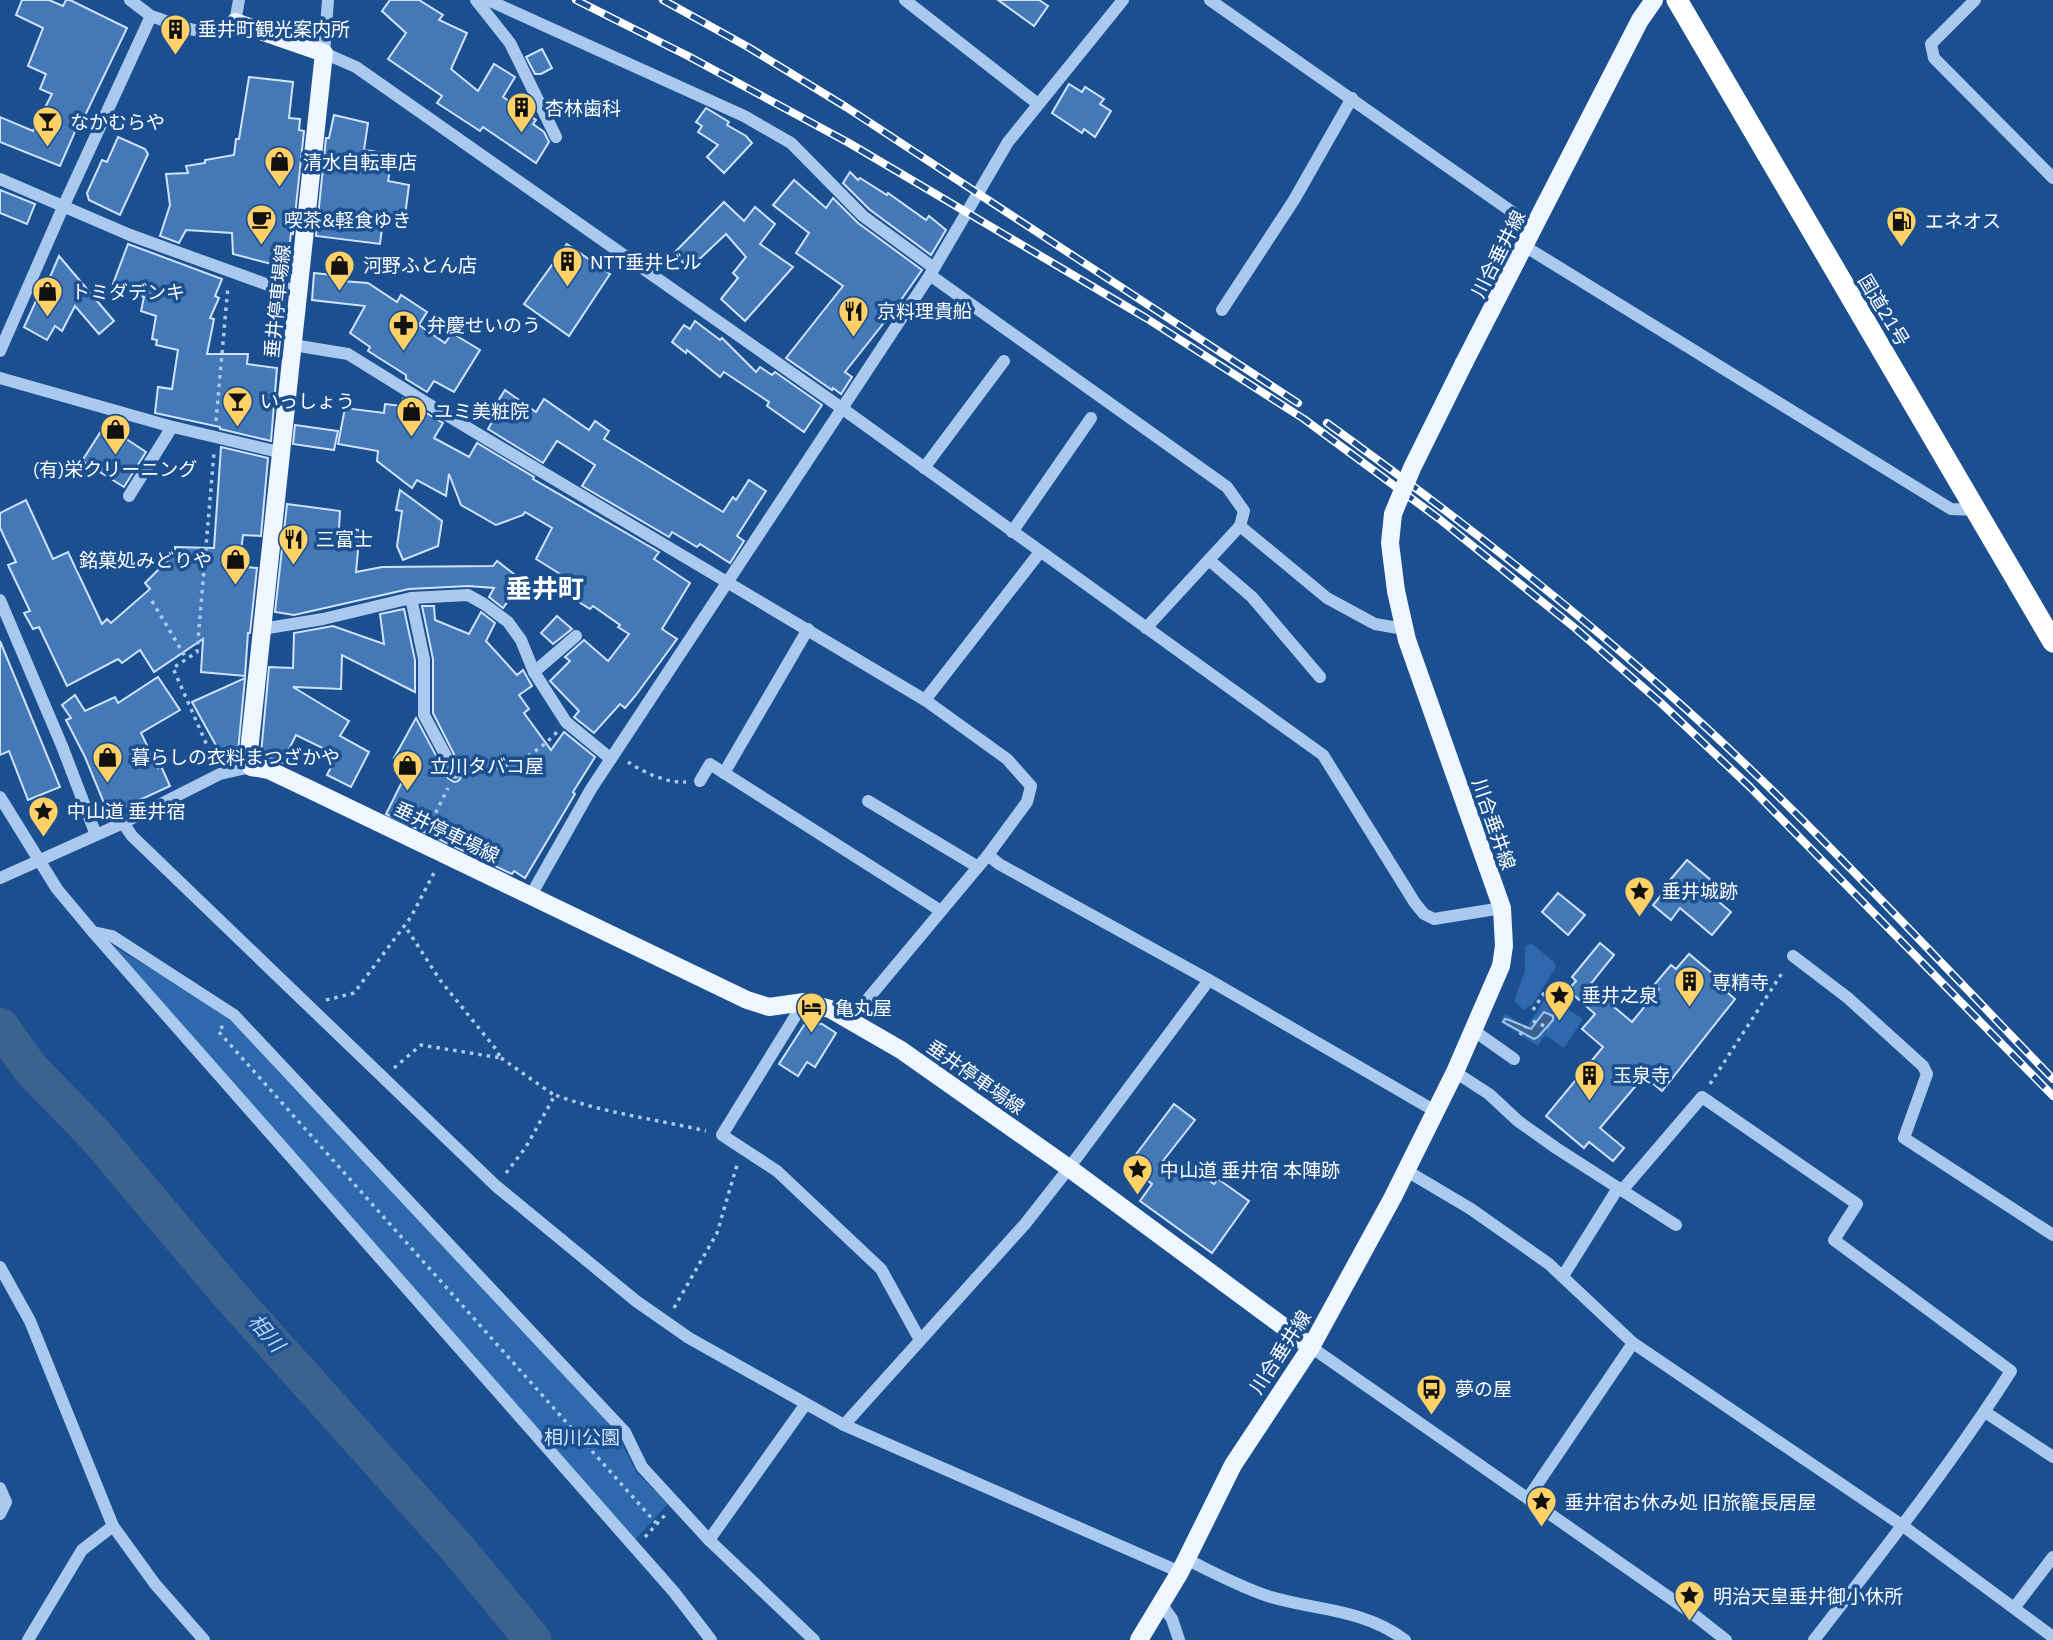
<svg xmlns="http://www.w3.org/2000/svg" width="2053" height="1640" viewBox="0 0 2053 1640" font-family="'IBM Plex Sans','Noto Sans JP',sans-serif">
<style>
.green{fill:#2e69ad}
.water{fill:#3c6290;stroke:#9cc4f0;stroke-width:2}
.lines{fill:none;stroke-linecap:round;stroke-linejoin:round}
.river{stroke:#3c6290;stroke-width:37}
.building{fill:#4478b7;stroke:#cfe3fa;stroke-width:2}
.path{stroke:#a9c9ee;stroke-width:3.5;stroke-dasharray:3.5 5;stroke-linecap:butt}
.minor{stroke:#a9c9ee;stroke-width:12}
.major{stroke:#f0f6ff;stroke-width:18}
.highway{stroke:#fff;stroke-width:21}
.rail-casing{stroke:#fff;stroke-width:8}
.rail{stroke:#1b4f8f;stroke-width:5;stroke-dasharray:16;stroke-linecap:butt}
.major-bridge{stroke:#f0f6ff;stroke-width:18}
.labels{text-anchor:middle;stroke-width:7;stroke-linejoin:round;paint-order:stroke}
.poi-label{font-size:19px;fill:#fff;stroke:#1b4f8f;text-anchor:start}
.street-label{font-size:19px;fill:#fff;stroke:#1b4f8f}
.park-label{font-size:19px;fill:#cfe3fa;stroke:#1b4f8f}
.water-label{font-size:21px;font-style:italic;fill:#b5d3f5;stroke:#1b4f8f}
.district-label{font-size:26px;font-weight:bold;fill:#fff;stroke:#1b4f8f}
</style>
<rect width="100%" height="100%" fill="#1b4f8f"/>
<g class="green">
<polygon points="1532,944 1554,962 1556,967 1533,1004 1524,1010 1515,1002 1516,995 1525,971 1525,948 1527,945"/>
<polygon points="113,946 236,1020 615,1429 636,1472 668,1504 634,1541"/>
<polygon points="1547,996 1583,1019 1564,1048 1545,1035 1538,1046 1500,1022 1505,1014 1527,1027"/>
</g>
<polygon class="water" points="1544,1012 1553,1016 1553,1020 1538,1037 1534,1039 1503,1022 1505,1019 1509,1020 1531,1029"/>
<g class="lines">
<polyline class="river" points="0,1026 30,1068 95,1135 229,1294 457,1548 533,1640"/>
</g>
<g class="building">
<polygon points="22,0 49,0 63,6 66,0 70,0 127,28 79,128 77,127 60,166 0,142 0,117 33,131 52,94 40,89 46,74 28,66 43,28 16,15"/>
<polygon points="390,0 419,0 443,15 439,20 467,33 451,69 478,91 494,64 515,77 503,97 536,120 533,124 544,132 549,142 536,163 483,127 480,131 437,103 442,96 388,59 406,33 382,11"/>
<polygon points="998,0 1039,0 1048,6 1034,26"/>
<polygon points="542,49 552,68 541,74 535,74 526,57"/>
<polygon points="249,77 293,82 289,118 300,119 299,130 304,131 293,234 291,233 287,268 233,254 232,233 186,230 179,243 160,236 170,205 166,174 188,173 186,166 205,163 205,160 234,155 236,139 239,139"/>
<polygon points="1069,84 1082,92 1085,87 1104,99 1100,104 1111,111 1095,137 1084,129 1082,133 1052,113"/>
<polygon points="706,108 729,122 727,125 746,136 752,143 724,173 707,157 718,145 698,132 702,126 696,122"/>
<polygon points="334,115 368,123 364,150 393,154 388,181 409,185 404,223 383,220 380,244 316,236 326,138 329,138"/>
<polygon points="118,137 145,149 148,154 120,215 89,200 87,193 102,160 107,162"/>
<polygon points="850,172 858,180 860,178 887,195 888,193 926,220 929,216 946,230 931,255 869,209 843,183"/>
<polygon points="794,180 826,208 833,198 858,223 922,270 894,310 845,372 852,377 841,394 833,388 832,390 786,358 843,286 796,253 809,233 773,205"/>
<polygon points="0,190 35,204 27,224 0,213"/>
<polygon points="724,202 744,221 755,207 775,224 760,244 793,267 745,321 721,299 738,278 733,273 746,257 726,234 689,269 674,253"/>
<polygon points="128,244 222,279 215,296 219,298 210,318 214,319 207,354 248,354 247,364 277,368 271,441 220,429 220,427 155,413 158,387 172,389 178,350 156,345 157,340 152,339 156,316 141,311 144,297 113,284"/>
<polygon points="567,244 610,274 569,336 524,304"/>
<polygon points="59,256 114,321 99,334 75,306 62,331 55,326 47,340 24,327 41,290 44,291"/>
<polygon points="314,273 343,276 342,281 368,283 397,302 401,295 427,312 419,325 445,343 452,333 480,350 454,392 434,381 427,392 406,379 406,375 368,351 370,347 350,333 365,306 312,300"/>
<polygon points="695,321 720,340 722,338 756,372 760,367 772,375 775,372 822,405 804,432 767,406 769,402 724,372 720,377 687,350 686,353 672,342 684,325 690,329"/>
<polygon points="505,390 536,412 544,399 589,430 595,421 609,431 604,439 723,512 733,497 736,500 749,480 766,491 737,536 744,541 730,563 700,544 697,547 672,532 669,537 582,486 595,465 557,441 543,463 488,429 496,415 491,412"/>
<polygon points="403,399 443,423 434,438 469,457 477,443 534,477 533,479 659,552 654,559 690,583 662,629 677,639 636,695 625,708 620,704 594,733 574,717 579,711 550,681 570,661 565,657 584,640 608,661 629,634 618,627 620,625 593,606 590,609 571,597 577,590 571,586 573,582 536,559 552,528 525,512 523,515 496,525 461,505 449,474 446,496 417,480 412,488 377,461 378,451 338,444 345,408 384,413 385,404 402,406"/>
<polygon points="105,425 146,452 124,487 82,461"/>
<polygon points="295,425 338,431 334,450 293,444"/>
<polygon points="221,447 268,458 261,536 243,535 239,566 257,568 250,633 248,633 245,676 201,672 203,639 154,672 140,650 122,663 118,659 67,686 39,627 33,629 24,613 30,611 8,565 16,562 0,528 0,513 26,500 53,559 68,552 102,624 107,619 111,623 150,589 145,583 175,553 175,547 214,548"/>
<polygon points="400,490 442,521 438,546 403,560 397,546 402,511 396,510"/>
<polygon points="287,504 340,511 339,529 360,530 356,572 382,567 493,566 497,561 514,574 512,576 525,587 518,587 503,608 489,597 494,588 468,586 409,589 294,615 275,612"/>
<polygon points="422,606 434,606 435,620 469,634 481,612 495,623 486,641 517,675 523,670 532,686 519,695 529,709 524,713 551,750 564,732 595,757 573,792 575,794 525,878 514,871 512,874 386,814 409,768 394,758 416,718 448,778 454,782 458,781 464,774 433,713 433,659"/>
<polygon points="404,609 415,660 415,692 342,655 341,689 293,687 349,721 340,736 369,752 351,787 327,775 337,755 296,735 282,763 261,754 269,667 293,668 294,633 333,626 384,644 380,614"/>
<polygon points="557,616 572,629 553,644 541,633"/>
<polygon points="0,641 60,787 28,800 9,751 0,755"/>
<polygon points="158,677 180,710 141,733 158,768 161,766 170,786 116,811 106,808 85,757 66,720 71,718 62,705 75,695 85,711 115,697 118,703"/>
<polygon points="245,678 238,752 224,760 192,702"/>
<polygon points="1687,860 1712,881 1705,890 1731,912 1712,935 1680,908 1671,920 1653,905 1667,888 1665,886"/>
<polygon points="1558,893 1585,915 1568,935 1542,912"/>
<polygon points="1600,943 1614,955 1589,986 1632,1022 1659,989 1654,985 1671,965 1676,969 1689,954 1731,989 1727,992 1735,999 1662,1091 1644,1076 1600,1128 1624,1148 1613,1161 1589,1142 1584,1148 1546,1116 1603,1047 1582,1029 1595,1014 1568,990 1576,981 1572,977"/>
<polygon points="806,1022 822,1024 836,1033 815,1067 807,1062 798,1076 779,1064"/>
<polygon points="1174,1104 1195,1120 1163,1161 1189,1179 1195,1170 1214,1184 1218,1179 1249,1201 1212,1253 1140,1201 1152,1184 1128,1165"/>
</g>
<g class="lines">
<g class="path">
<polyline points="216,421 228,286"/>
<polyline points="152,601 186,658"/>
<polyline points="213,759 173,668 197,652 214,453"/>
<path d="M628 762C645 773 666 783 686 782"/>
<path d="M471 772C506 769 533 758 557 732"/>
<polyline points="428,828 448,788"/>
<polyline points="326,1000 354,993 411,917 436,869"/>
<polyline points="1533,1010 1546,990 1555,997"/>
<polyline points="1533,1021 1549,1028"/>
<polyline points="223,1026 218,1031 656,1523"/>
<polyline points="1520,1035 1526,1026"/>
<polyline points="501,1058 554,1095"/>
<polyline points="394,1068 421,1045 501,1058 495,1048 440,980 405,926"/>
<polyline points="1710,1084 1784,970"/>
<path d="M506 1173 526 1147 555 1095C604 1113 655 1119 706 1131"/>
<polyline points="674,1308 717,1233 737,1165"/>
<polyline points="645,1537 666,1514"/>
</g>
<g class="minor">
<polyline points="130,0 151,16"/>
<polyline points="328,0 324,53 356,67 843,409 1323,755 1415,903 1424,914 1434,919 1502,908"/>
<polyline points="476,0 510,43 556,137"/>
<polyline points="488,0 744,116 791,143 863,216 934,268"/>
<polyline points="905,0 1038,104"/>
<polyline points="1210,0 1535,228"/>
<polyline points="1975,0 1931,44 1934,58 2053,178"/>
<polyline points="0,179 130,235 274,287 299,290"/>
<polyline points="1526,247 1951,509 1976,510"/>
<polyline points="930,275 1227,487 1244,511 1240,526"/>
<polyline points="1222,310 1294,200 1352,98"/>
<polyline points="293,345 348,354 443,413 925,700 1007,759 1031,786 1027,802 988,855 851,1019"/>
<path d="M0 351 64 205 151 16C184 27 203 40 235 22L239 0"/>
<polyline points="0,378 169,426 283,453"/>
<polyline points="924,468 1004,361"/>
<polyline points="129,496 172,427"/>
<polyline points="1012,532 1091,418"/>
<polyline points="1209,560 1252,597 1320,677"/>
<polyline points="411,598 424,659 424,715 455,773"/>
<polyline points="0,600 62,746 96,835"/>
<polyline points="1146,628 1240,526 1327,598 1375,624 1404,629"/>
<polyline points="262,629 323,619 411,598 468,595 484,604 508,622 521,640 534,672 566,722 611,759"/>
<polyline points="534,672 576,636"/>
<polyline points="925,700 1040,552"/>
<polyline points="724,773 808,629"/>
<polyline points="700,781 710,764 941,911"/>
<polyline points="0,797 57,889 93,932 674,1592 711,1640"/>
<polyline points="868,801 978,867"/>
<polyline points="123,823 132,836 496,1186 636,1301 689,1338 844,1425 1180,1572"/>
<polyline points="988,855 999,864 1209,980 1435,1111"/>
<polyline points="0,878 123,823 220,774 251,767"/>
<polyline points="531,895 591,789 930,275 1008,142 1123,0"/>
<polyline points="93,932 112,936 234,1015 625,1432 642,1467 709,1540 814,1640"/>
<polyline points="1793,956 1848,998 1923,1066 1927,1074 1904,1138 2053,1235"/>
<polyline points="804,1002 722,1135 777,1171 881,1269 920,1340"/>
<polyline points="1473,1030 1514,1059"/>
<polyline points="1455,1072 1489,1094 1518,1121 1556,1148 1676,1225"/>
<polyline points="1407,1171 1471,1209 1549,1264 1633,1343 1903,1526 2053,1637"/>
<polyline points="0,1267 30,1321 113,1526 155,1584 204,1640"/>
<path d="M1563 1276 1618 1188H1624L1702 1097 1857 1204 1834 1240 2011 1371C1951 1465 1882 1552 1814 1640"/>
<polyline points="1311,1347 1693,1614 1726,1640"/>
<polyline points="1985,1412 2053,1457"/>
<polyline points="844,1425 1025,1224 1069,1168 1209,980"/>
<polyline points="0,1488 6,1502 0,1514"/>
<polyline points="1528,1498 1633,1343"/>
<polyline points="709,1540 805,1405"/>
<path d="M1186 1559C1213 1572 1242 1588 1271 1597 1319 1611 1363 1609 1405 1640"/>
<polyline points="1162,1605 1172,1619 1179,1640"/>
<polyline points="2014,1608 2053,1557"/>
<polyline points="28,1640 82,1550 113,1526"/>
</g>
<g class="major">
<polyline points="235,22 324,53 249,751 251,767 269,770 309,789 747,1000 769,1007 804,1002 830,1009 901,1050 1069,1168 1311,1347"/>
<polyline points="1464,363 1640,20 1654,0"/>
<polyline points="1139,1640 1180,1572 1233,1465 1311,1347 1393,1197 1455,1072 1501,966 1504,946 1502,908 1407,640 1396,591"/>
</g>
<polyline class="highway" points="1677,0 2053,642"/>
<defs>
<g id="rail">
<polyline points="576,0 688,56 849,143 1146,318 1304,419 1438,518 1575,628 1661,703 1750,787 2053,1096"/>
<polyline points="663,0 748,47 846,107 1298,403"/>
<path d="M1327 423C1452 513 1573 607 1687 710 1815 826 1933 955 2053 1079"/>
</g>
</defs>
<use href="#rail" class="rail-casing"/>
<use href="#rail" class="rail"/>
<polyline class="major-bridge" points="1396,591 1390,543 1393,514 1412,468 1464,363"/>
</g>
<defs>
<symbol id="building-pin" viewBox="-11 -11 22 30"><path d="M0 17L-7.5 6A9.5 9.5 0 1 1 7.5 6Z" fill="#ffd166" stroke="#1b4f8f"/><path d="M-4-6H4V6H1V3H-1V6H-4ZM-2.5-4.3h1.7v1.8h-1.7ZM.8-4.3h1.7v1.8H.8ZM-2.5-1h1.7V.8h-1.7ZM.8-1h1.7V.8H.8Z" fill="#111"/></symbol>
<symbol id="bar-pin" viewBox="-11 -11 22 30"><path d="M0 17L-7.5 6A9.5 9.5 0 1 1 7.5 6Z" fill="#ffd166" stroke="#1b4f8f"/><path d="M-6-5H6L.8 .8V4.5H3.5V6h-7V4.5H-.8V.8Z" fill="#111"/></symbol>
<symbol id="shop-pin" viewBox="-11 -11 22 30"><path d="M0 17L-7.5 6A9.5 9.5 0 1 1 7.5 6Z" fill="#ffd166" stroke="#1b4f8f"/><path d="M-5-2.5h2.3a2.7 3.5 0 0 1 5.4 0H5L5.5 6h-11ZM-1.5-2.5h3a1.5 2.3 0 0 0-3 0Z" fill="#111"/></symbol>
<symbol id="cafe-pin" viewBox="-11 -11 22 30"><path d="M0 17L-7.5 6A9.5 9.5 0 1 1 7.5 6Z" fill="#ffd166" stroke="#1b4f8f"/><path d="M-5.5-4.5H6V0H3Q3 3.5 0 3.5H-2.5Q-5.5 3.5-5.5 0ZM3-3.2v2h1.7v-2ZM-6 4.5H4V6H-6Z" fill="#111"/></symbol>
<symbol id="fuel-pin" viewBox="-11 -11 22 30"><path d="M0 17L-7.5 6A9.5 9.5 0 1 1 7.5 6Z" fill="#ffd166" stroke="#1b4f8f"/><path d="M-5.5-6h7V0h2V4h1.3V-2.5L3-4.5l.8-.8L6-3V5H2.5V1h-1V6h-7ZM-4.2-4.7v3.2H.2V-4.7Z" fill="#111"/></symbol>
<symbol id="restaurant-pin" viewBox="-11 -11 22 30"><path d="M0 17L-7.5 6A9.5 9.5 0 1 1 7.5 6Z" fill="#ffd166" stroke="#1b4f8f"/><path d="M-5-6h1v4h1v-4h1v4h1v-4h1v5L-1.5 .5V6h-2V.5L-5-1ZM5-6V6H3V1.5H1.5Q1.5-4 5-6Z" fill="#111"/></symbol>
<symbol id="pharmacy-pin" viewBox="-11 -11 22 30"><path d="M0 17L-7.5 6A9.5 9.5 0 1 1 7.5 6Z" fill="#ffd166" stroke="#1b4f8f"/><path d="M-2-6h4v4h4v4h-4v4h-4v-4h-4v-4h4Z" fill="#111"/></symbol>
<symbol id="sight-pin" viewBox="-11 -11 22 30"><path d="M0 17L-7.5 6A9.5 9.5 0 1 1 7.5 6Z" fill="#ffd166" stroke="#1b4f8f"/><path d="M0-6L1.8-2.2L6-1.7L2.9 1.2L3.7 5.4L0 3.3L-3.7 5.4L-2.9 1.2L-6-1.7L-1.8-2.2Z" fill="#111"/></symbol>
<symbol id="hotel-pin" viewBox="-11 -11 22 30"><path d="M0 17L-7.5 6A9.5 9.5 0 1 1 7.5 6Z" fill="#ffd166" stroke="#1b4f8f"/><path d="M-6-4.5h1.5V1H6V5H4.5V3h-9V5H-6ZM-4 0a1.8 1.8 0 1 1 3.6 0ZM.5 0V-2.5h3Q6-2.5 6 0Z" fill="#111"/></symbol>
<symbol id="bus-pin" viewBox="-11 -11 22 30"><path d="M0 17L-7.5 6A9.5 9.5 0 1 1 7.5 6Z" fill="#ffd166" stroke="#1b4f8f"/><path d="M-5-6H5V4H4V6H2V4H-2V6H-4V4H-5ZM-3.5-4V0h7V-4ZM-3.5 1.2v1.5H-2V1.2ZM2 1.2v1.5H3.5V1.2Z" fill="#111"/></symbol>
</defs>
<g fill-rule="evenodd">
<use href="#building-pin" x="158" y="12" width="35" height="47"/>
<use href="#building-pin" x="504" y="90" width="35" height="47"/>
<use href="#bar-pin" x="30" y="104" width="35" height="47"/>
<use href="#shop-pin" x="262" y="144" width="35" height="47"/>
<use href="#cafe-pin" x="244" y="202" width="35" height="47"/>
<use href="#fuel-pin" x="1884" y="204" width="35" height="47"/>
<use href="#building-pin" x="550" y="244" width="35" height="47"/>
<use href="#shop-pin" x="322" y="248" width="35" height="47"/>
<use href="#shop-pin" x="30" y="274" width="35" height="47"/>
<use href="#restaurant-pin" x="836" y="294" width="35" height="47"/>
<use href="#pharmacy-pin" x="386" y="308" width="35" height="47"/>
<use href="#bar-pin" x="220" y="384" width="35" height="47"/>
<use href="#shop-pin" x="394" y="394" width="35" height="47"/>
<use href="#shop-pin" x="98" y="412" width="35" height="47"/>
<use href="#restaurant-pin" x="276" y="522" width="35" height="47"/>
<use href="#shop-pin" x="218" y="542" width="35" height="47"/>
<use href="#shop-pin" x="90" y="740" width="35" height="47"/>
<use href="#shop-pin" x="390" y="748" width="35" height="47"/>
<use href="#sight-pin" x="26" y="794" width="35" height="47"/>
<use href="#sight-pin" x="1622" y="874" width="35" height="47"/>
<use href="#building-pin" x="1672" y="964" width="35" height="47"/>
<use href="#sight-pin" x="1542" y="978" width="35" height="47"/>
<use href="#hotel-pin" x="794" y="990" width="35" height="47"/>
<use href="#building-pin" x="1572" y="1058" width="35" height="47"/>
<use href="#sight-pin" x="1120" y="1152" width="35" height="47"/>
<use href="#bus-pin" x="1414" y="1372" width="35" height="47"/>
<use href="#sight-pin" x="1524" y="1484" width="35" height="47"/>
<use href="#sight-pin" x="1672" y="1578" width="35" height="47"/>
</g>
<g class="labels">
<g class="poi-label">
<text x="198" y="36">垂井町観光案内所</text>
<text x="545" y="115">杏林歯科</text>
<text x="70" y="129">なかむらや</text>
<text x="303" y="169">清水自転車店</text>
<text x="284" y="227">喫茶&amp;軽食ゆき</text>
<text x="1925" y="228">エネオス</text>
<text x="590" y="269">NTT垂井ビル</text>
<text x="363" y="272">河野ふとん店</text>
<text x="71" y="299">トミダデンキ</text>
<text x="877" y="318">京料理貴船</text>
<text x="427" y="332">弁慶せいのう</text>
<text x="260" y="408">いっしょう</text>
<text x="434" y="418">ユミ美粧院</text>
<text x="115" y="476" text-anchor="middle">(有)栄クリーニング</text>
<text x="316" y="546">三富士</text>
<text x="212" y="567" text-anchor="end">銘菓処みどりや</text>
<text x="131" y="764">暮らしの衣料まつざかや</text>
<text x="430" y="773">立川タバコ屋</text>
<text x="67" y="818">中山道 垂井宿</text>
<text x="1662" y="898">垂井城跡</text>
<text x="1712" y="989">専精寺</text>
<text x="1582" y="1002">垂井之泉</text>
<text x="835" y="1015">亀丸屋</text>
<text x="1613" y="1082">玉泉寺</text>
<text x="1160" y="1177">中山道 垂井宿 本陣跡</text>
<text x="1455" y="1396">夢の屋</text>
<text x="1565" y="1509">垂井宿お休み処 旧旅籠長居屋</text>
<text x="1713" y="1603">明治天皇垂井御小休所</text>
</g>
<g class="street-label">
<text transform="translate(1498 254) rotate(-63)" y="7">川合垂井線</text>
<text transform="translate(277 301) rotate(-84)" y="7">垂井停車場線</text>
<text transform="translate(1884 310) rotate(59)" y="7">国道21号</text>
<text transform="translate(1494 824) rotate(71)" y="7">川合垂井線</text>
<text transform="translate(447 832) rotate(26)" y="7">垂井停車場線</text>
<text transform="translate(976 1077) rotate(35)" y="7">垂井停車場線</text>
<text transform="translate(1280 1352) rotate(-57)" y="7">川合垂井線</text>
</g>
<g class="park-label">
<text x="582" y="1444">相川公園</text>
</g>
<g class="water-label">
<text transform="translate(266 1333) rotate(49)" y="7">相川</text>
</g>
<g class="district-label">
<text x="545" y="598">垂井町</text>
</g>
</g>
</svg>
